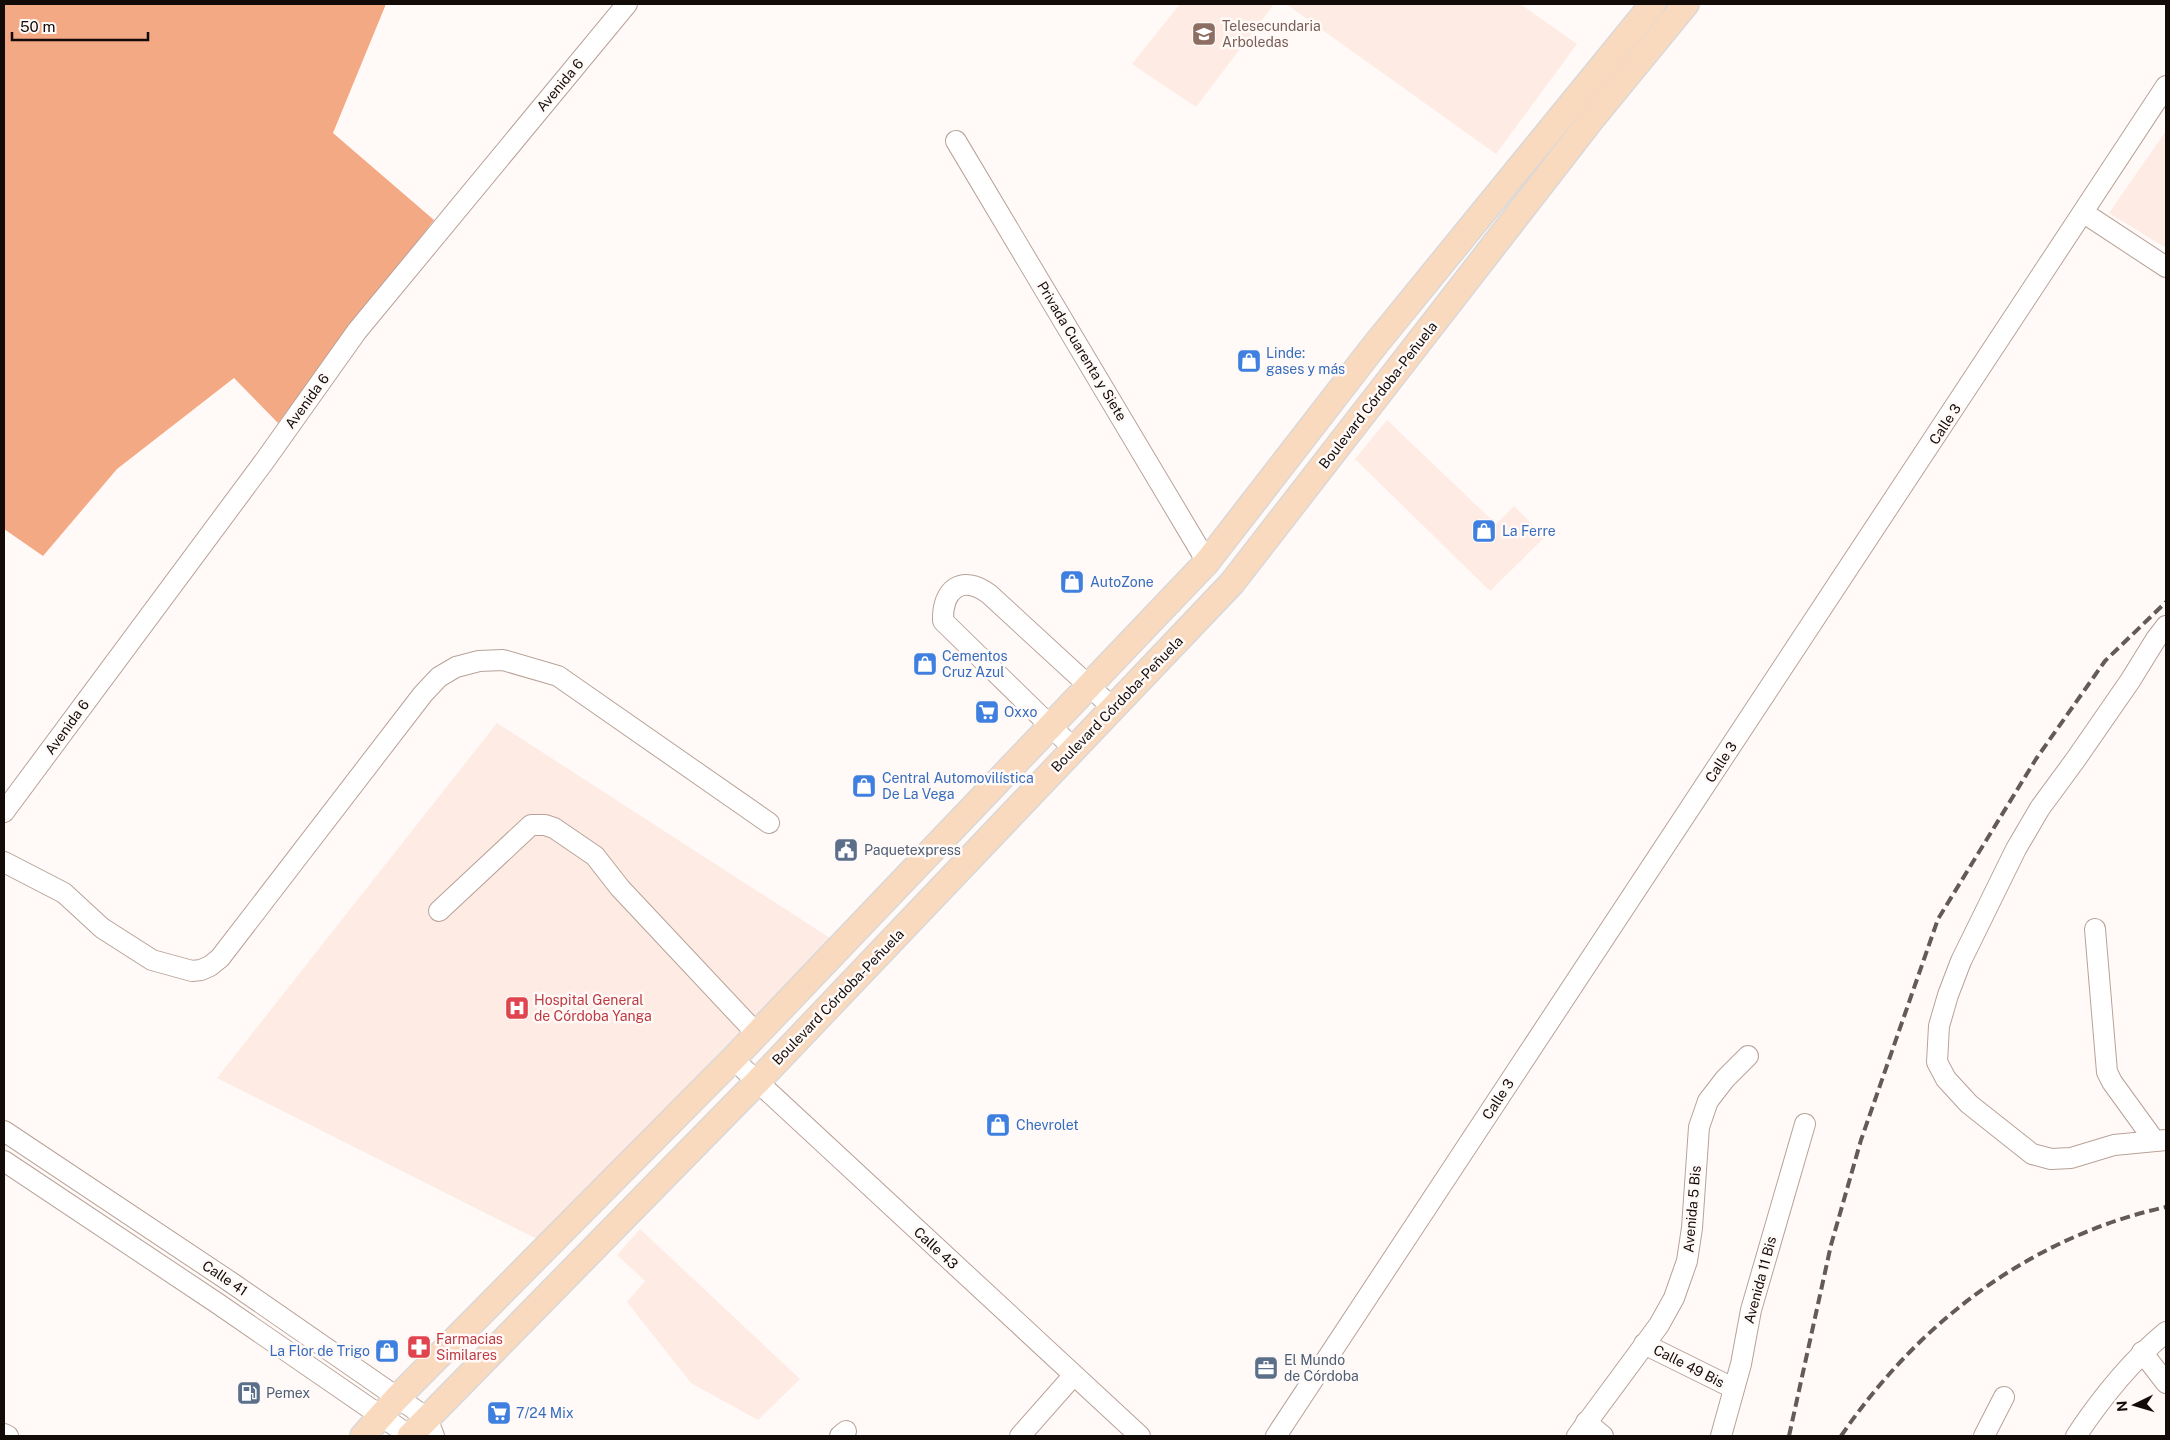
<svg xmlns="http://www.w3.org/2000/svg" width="2170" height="1440" viewBox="0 0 2170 1440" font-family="'Public Sans',sans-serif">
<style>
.built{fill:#feebe3}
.forest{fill:#f4a985}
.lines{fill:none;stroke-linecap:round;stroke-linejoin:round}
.minor-casing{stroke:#b8a298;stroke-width:22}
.major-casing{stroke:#d9d8d7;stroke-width:28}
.minor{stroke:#fff;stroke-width:20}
.major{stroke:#f9dabf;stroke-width:25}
.rail{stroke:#625b58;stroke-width:4;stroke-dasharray:10 5;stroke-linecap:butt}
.labels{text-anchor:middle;stroke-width:5;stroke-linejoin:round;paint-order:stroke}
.education-label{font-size:14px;fill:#785e54;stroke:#fffaf8;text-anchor:start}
.street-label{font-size:14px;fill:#130b08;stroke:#fffaf8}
.shop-label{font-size:14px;fill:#366cbe;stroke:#fffaf8;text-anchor:start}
.service-label{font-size:14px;fill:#4e5e75;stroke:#fffaf8;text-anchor:start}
.health-label{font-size:14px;fill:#be3a42;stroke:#fffaf8;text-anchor:start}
</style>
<rect width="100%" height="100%" fill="#fffaf8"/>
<g class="built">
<polygon points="1180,4 1274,4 1196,107 1132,64"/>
<polygon points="1286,4 1520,4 1577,44 1496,154"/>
<polygon points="2166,131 2166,248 2109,213"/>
<polygon points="1387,420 1496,524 1514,506 1545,537 1490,591 1355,459"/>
<polygon points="497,723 830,938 539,1240 217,1078"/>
<polygon points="640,1229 800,1379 758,1420 691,1383 627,1302 645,1281 617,1255"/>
</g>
<polygon class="forest" points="4,4 386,4 333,133 434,220 278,423 234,378 117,469 43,556 4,529"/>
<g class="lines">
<defs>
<g id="minor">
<polyline points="956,141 1207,562"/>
<polyline points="2084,213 2166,267"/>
<polyline points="2166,626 2156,639 2130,681 2076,759 2040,808 2016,849 1961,961 1948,995 1939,1026 1937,1062 1946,1079 1969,1104 2032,1154 2051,1159 2071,1158 2114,1145 2166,1140"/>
<path d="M1074 749 943 621C942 589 962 574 989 594L1113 708"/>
<polyline points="4,812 266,459 357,331 627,4"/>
<polyline points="4,862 64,893 102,928 152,960 192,971 201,970 210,966 220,958 423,694 439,677 456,667 479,661 503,660 558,676 769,823"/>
<polyline points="439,911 531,825 545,825 554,828 595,856 620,888 757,1034"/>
<polyline points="2095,929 2107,1072 2112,1082 2154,1140"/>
<polyline points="733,1059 1140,1436"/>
<polyline points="4,1131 232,1283 427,1418 434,1436"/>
<polyline points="4,1161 217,1303 410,1436"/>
<polyline points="1644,1344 1733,1388"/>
<polyline points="2142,1352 2166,1383"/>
<polyline points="1586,1422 1603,1436"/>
<polyline points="4,1434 8,1436"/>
<polyline points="840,1436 846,1431"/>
<polyline points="1020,1436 1073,1376"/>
<polyline points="1276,1436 2166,86"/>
<polyline points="1577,1436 1659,1325 1674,1298 1687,1261 1692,1228 1699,1127 1708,1101 1725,1079 1748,1056"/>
<polyline points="1721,1436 1741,1364 1751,1310 1805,1124"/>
<polyline points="1984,1436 2004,1397"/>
<path d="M2076 1436C2102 1397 2130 1362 2166 1332"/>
</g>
<g id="major">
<polyline points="363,1436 397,1398 733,1059 1207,562 1375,345 1653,4"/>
<polyline points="410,1436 758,1081 1232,583 1591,120 1686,4"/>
</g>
</defs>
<use href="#minor" class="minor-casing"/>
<use href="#major" class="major-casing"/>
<use href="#minor" class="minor"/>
<use href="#major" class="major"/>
<g class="rail">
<polyline points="1789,1436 1831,1245 1861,1140 1938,919 2036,759 2105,661 2166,602"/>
<path d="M1841 1436C1919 1322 2030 1237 2166 1207"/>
</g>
</g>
<defs>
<symbol id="school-square" viewBox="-11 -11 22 22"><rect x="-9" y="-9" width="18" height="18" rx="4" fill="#8d6e63" stroke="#fffaf8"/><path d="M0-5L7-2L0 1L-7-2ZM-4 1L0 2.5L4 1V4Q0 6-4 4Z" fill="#fff"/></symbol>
<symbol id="shop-square" viewBox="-11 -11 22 22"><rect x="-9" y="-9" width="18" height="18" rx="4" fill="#3f7fe0" stroke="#fffaf8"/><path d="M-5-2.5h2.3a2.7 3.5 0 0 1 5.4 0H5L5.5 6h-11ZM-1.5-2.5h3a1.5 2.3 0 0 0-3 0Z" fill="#fff"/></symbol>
<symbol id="supermarket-square" viewBox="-11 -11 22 22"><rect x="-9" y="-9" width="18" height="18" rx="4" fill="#3f7fe0" stroke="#fffaf8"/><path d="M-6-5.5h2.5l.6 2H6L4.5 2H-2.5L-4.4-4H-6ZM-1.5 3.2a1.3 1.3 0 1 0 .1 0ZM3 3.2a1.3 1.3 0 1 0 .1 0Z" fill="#fff"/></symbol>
<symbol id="civic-square" viewBox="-11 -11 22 22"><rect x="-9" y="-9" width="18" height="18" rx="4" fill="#5c6f8a" stroke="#fffaf8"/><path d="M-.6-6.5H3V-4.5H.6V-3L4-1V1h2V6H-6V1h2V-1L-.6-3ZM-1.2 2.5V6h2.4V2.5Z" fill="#fff"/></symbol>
<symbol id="hospital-square" viewBox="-11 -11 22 22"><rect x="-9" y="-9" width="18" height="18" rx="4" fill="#e0444e" stroke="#fffaf8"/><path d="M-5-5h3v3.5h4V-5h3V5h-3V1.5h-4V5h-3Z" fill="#fff"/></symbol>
<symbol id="pharmacy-square" viewBox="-11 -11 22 22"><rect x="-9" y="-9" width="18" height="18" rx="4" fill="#e0444e" stroke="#fffaf8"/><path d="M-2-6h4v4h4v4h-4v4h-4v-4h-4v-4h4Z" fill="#fff"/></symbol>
<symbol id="office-square" viewBox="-11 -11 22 22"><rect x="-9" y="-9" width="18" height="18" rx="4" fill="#5c6f8a" stroke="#fffaf8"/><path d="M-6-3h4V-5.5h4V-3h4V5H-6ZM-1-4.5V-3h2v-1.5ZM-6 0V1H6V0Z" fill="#fff"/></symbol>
<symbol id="fuel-square" viewBox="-11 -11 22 22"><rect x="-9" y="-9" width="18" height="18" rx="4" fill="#5c6f8a" stroke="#fffaf8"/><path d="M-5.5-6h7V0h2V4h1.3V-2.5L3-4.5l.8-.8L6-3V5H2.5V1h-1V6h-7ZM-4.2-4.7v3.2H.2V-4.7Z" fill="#fff"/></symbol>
</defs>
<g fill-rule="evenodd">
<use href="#school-square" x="1190" y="20" width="28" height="28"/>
<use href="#shop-square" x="1235" y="347" width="28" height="28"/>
<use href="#shop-square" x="1470" y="517" width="28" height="28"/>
<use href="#shop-square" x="1058" y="568" width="28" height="28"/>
<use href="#shop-square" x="911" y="650" width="28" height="28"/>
<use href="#supermarket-square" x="973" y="698" width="28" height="28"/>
<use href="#shop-square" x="850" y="772" width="28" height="28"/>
<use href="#civic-square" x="832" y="836" width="28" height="28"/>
<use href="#hospital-square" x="503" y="994" width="28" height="28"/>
<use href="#shop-square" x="984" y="1111" width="28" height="28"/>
<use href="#pharmacy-square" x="405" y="1333" width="28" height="28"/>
<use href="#shop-square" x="373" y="1337" width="28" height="28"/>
<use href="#office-square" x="1252" y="1354" width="28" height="28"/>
<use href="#fuel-square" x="235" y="1379" width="28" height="28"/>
<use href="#supermarket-square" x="485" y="1399" width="28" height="28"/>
</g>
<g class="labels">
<g class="education-label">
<text x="1222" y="31">Telesecundaria<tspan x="1222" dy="16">Arboledas</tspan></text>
</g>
<g class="street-label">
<text transform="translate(560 85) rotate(-50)" y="5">Avenida 6</text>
<text transform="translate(1082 351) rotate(59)" y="5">Privada Cuarenta y Siete</text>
<text transform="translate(1378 395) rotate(-52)" y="5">Boulevard Córdoba-Peñuela</text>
<text transform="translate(307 401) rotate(-54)" y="5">Avenida 6</text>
<text transform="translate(1945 424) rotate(-57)" y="5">Calle 3</text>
<text transform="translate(1117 704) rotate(-46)" y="5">Boulevard Córdoba-Peñuela</text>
<text transform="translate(67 727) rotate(-54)" y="5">Avenida 6</text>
<text transform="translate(1721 762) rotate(-57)" y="5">Calle 3</text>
<text transform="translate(838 997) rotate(-46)" y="5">Boulevard Córdoba-Peñuela</text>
<text transform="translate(1498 1099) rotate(-57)" y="5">Calle 3</text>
<text transform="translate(1692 1209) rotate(-85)" y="5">Avenida 5 Bis</text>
<text transform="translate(936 1248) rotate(43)" y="5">Calle 43</text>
<text transform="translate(225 1278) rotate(34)" y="5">Calle 41</text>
<text transform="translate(1760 1280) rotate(-75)" y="5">Avenida 11 Bis</text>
<text transform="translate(1689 1366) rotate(27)" y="5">Calle 49 Bis</text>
</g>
<g class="shop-label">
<text x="1266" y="358">Linde:<tspan x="1266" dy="16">gases y más</tspan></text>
<text x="1502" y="536">La Ferre</text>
<text x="1090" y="587">AutoZone</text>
<text x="942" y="661">Cementos<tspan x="942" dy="16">Cruz Azul</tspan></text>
<text x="1004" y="717">Oxxo</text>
<text x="882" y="783">Central Automovilística<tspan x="882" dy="16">De La Vega</tspan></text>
<text x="1016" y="1130">Chevrolet</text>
<text x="370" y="1356" text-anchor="end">La Flor de Trigo</text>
<text x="516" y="1418">7/24 Mix</text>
</g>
<g class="service-label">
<text x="864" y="855">Paquetexpress</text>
<text x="1284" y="1365">El Mundo<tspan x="1284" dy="16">de Córdoba</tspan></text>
<text x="266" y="1398">Pemex</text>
</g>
<g class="health-label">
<text x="534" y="1005">Hospital General<tspan x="534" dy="16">de Córdoba Yanga</tspan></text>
<text x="436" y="1344">Farmacias<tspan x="436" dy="16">Similares</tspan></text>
</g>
</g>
<rect width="2170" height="1440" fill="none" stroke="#130b08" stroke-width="10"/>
<g transform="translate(2135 1405) rotate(265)" stroke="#fffaf8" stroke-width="4" paint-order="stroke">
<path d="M0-4L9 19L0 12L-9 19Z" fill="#130b08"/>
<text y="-8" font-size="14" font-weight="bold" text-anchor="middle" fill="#130b08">N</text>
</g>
<path d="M12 32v8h136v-8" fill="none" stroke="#130b08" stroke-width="2.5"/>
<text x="20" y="32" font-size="15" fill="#130b08" stroke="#fffaf8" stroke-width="4" paint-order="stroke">50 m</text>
</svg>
